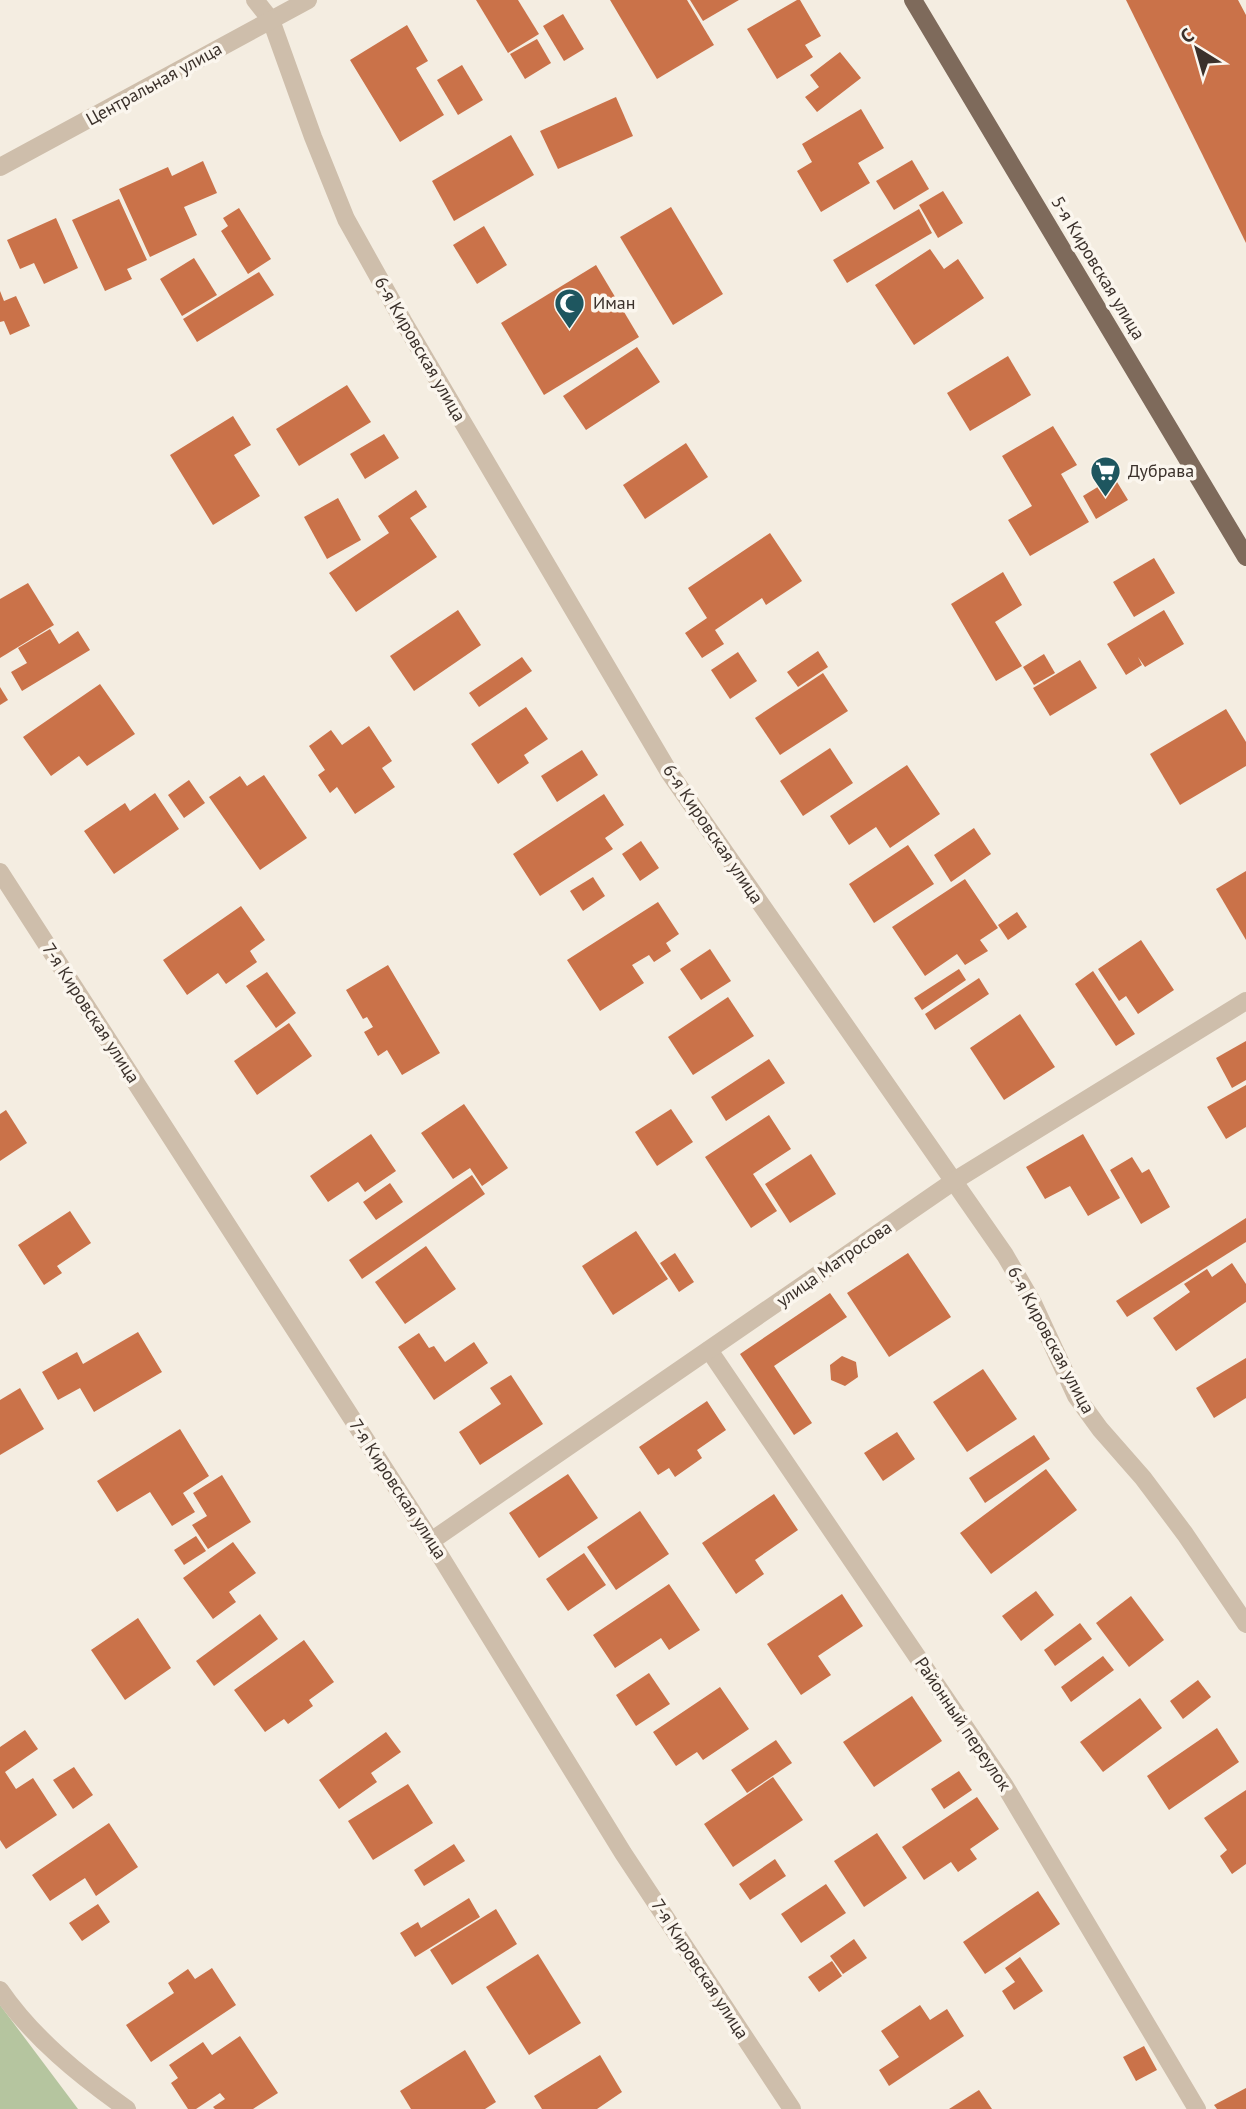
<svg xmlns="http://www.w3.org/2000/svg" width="1246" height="2109" viewBox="0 0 1246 2109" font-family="'PT Sans',sans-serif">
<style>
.green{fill:#b5c59f}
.building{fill:#ca7249}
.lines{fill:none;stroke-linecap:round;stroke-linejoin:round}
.minor{stroke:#cebeab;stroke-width:18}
.major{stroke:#7e6a5b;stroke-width:18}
.labels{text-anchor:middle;stroke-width:7;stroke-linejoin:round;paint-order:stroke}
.street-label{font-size:18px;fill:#3b312b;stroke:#fbf6ee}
.poi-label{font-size:18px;fill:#3b312b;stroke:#fbf6ee;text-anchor:start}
</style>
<rect width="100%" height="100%" fill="#f4ede1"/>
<polygon class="green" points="0,2005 78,2109 0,2109"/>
<g class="building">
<polygon points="476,0 518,0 539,34 508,53"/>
<polygon points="610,0 687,0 714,45 657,79"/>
<polygon points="690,0 739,0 703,21"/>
<polygon points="797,0 800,0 821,36 805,45 813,57 777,79 747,29"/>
<polygon points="1126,0 1238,0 1246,15 1246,243"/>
<polygon points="563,14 584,49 564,61 543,26"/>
<polygon points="407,25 428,61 416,68 444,115 400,142 350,60"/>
<polygon points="537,39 551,63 525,79 510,54"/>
<polygon points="840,52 861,78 817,112 805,97 819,87 810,75"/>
<polygon points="462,65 483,100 458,115 437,80"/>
<polygon points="616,97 633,136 558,169 540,131"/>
<polygon points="861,109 884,148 858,163 870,183 821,212 797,171 812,162 802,144"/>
<polygon points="511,135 534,175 454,221 432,181"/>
<polygon points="912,160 929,189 894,210 876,181"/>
<polygon points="203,161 217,193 184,207 197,235 150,257 119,189 168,167 172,176"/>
<polygon points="943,191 963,223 938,238 919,205"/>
<polygon points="119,199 147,260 127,269 132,279 105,291 72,220"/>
<polygon points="671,207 723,294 673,325 620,237"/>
<polygon points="239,208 271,259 248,274 221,231 228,226 223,218"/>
<polygon points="919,209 932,233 847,283 833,260"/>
<polygon points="56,218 78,268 44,284 34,263 20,269 7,240"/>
<polygon points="484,226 507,265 477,284 453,245"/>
<polygon points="930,249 944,269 958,259 984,298 914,345 875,285"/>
<polygon points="194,258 217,295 182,316 160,279"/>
<polygon points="596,265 639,337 544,395 501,323"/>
<polygon points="259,272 274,295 197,342 183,319"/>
<polygon points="0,291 4,301 16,296 30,326 10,335 4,321 0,322"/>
<polygon points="637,347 660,382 586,430 563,396"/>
<polygon points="1008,356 1031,395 970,431 947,393"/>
<polygon points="347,385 371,422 299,466 276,429"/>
<polygon points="233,416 251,445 234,455 260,496 213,525 170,455"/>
<polygon points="1053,426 1077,465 1061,474 1089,522 1030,556 1008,520 1032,506 1002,456"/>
<polygon points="384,434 399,458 365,479 350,454"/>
<polygon points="686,443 708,477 645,519 623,485"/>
<polygon points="1114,477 1128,500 1096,519 1083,496"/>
<polygon points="416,490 427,507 410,518 437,557 356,612 329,573 389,533 378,516"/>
<polygon points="338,498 361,540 327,559 304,517"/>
<polygon points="770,533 802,581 766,605 762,598 715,630 724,644 702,658 685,633 707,618 688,588"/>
<polygon points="1154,558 1175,593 1134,617 1113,582"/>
<polygon points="1003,572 1022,605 995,622 1022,666 996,681 951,604"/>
<polygon points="28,583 54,625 0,658 0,599"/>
<polygon points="458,610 481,645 414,691 390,656"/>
<polygon points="1164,610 1184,644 1145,667 1138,657 1142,665 1126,675 1107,644"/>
<polygon points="50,629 59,644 78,631 90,650 22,691 11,672 27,663 18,648"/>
<polygon points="818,651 828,667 798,687 787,672"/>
<polygon points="738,652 757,681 730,699 711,670"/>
<polygon points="1044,654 1055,673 1034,685 1023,667"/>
<polygon points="522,657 532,671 479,707 469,693"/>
<polygon points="1080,660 1097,688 1050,716 1033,688"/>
<polygon points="823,673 848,711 780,755 755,718"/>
<polygon points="100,684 135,734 87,766 79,756 51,776 23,737"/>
<polygon points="0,687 8,700 0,705"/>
<polygon points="526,707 548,739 524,755 529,763 498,784 471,744"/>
<polygon points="1226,709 1246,742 1246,766 1180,805 1150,754"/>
<polygon points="369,726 392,761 382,768 395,787 355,814 337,787 330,793 318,775 325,770 309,746 331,730 342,745"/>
<polygon points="830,748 853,783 803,816 780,781"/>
<polygon points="582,750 598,775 557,802 541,776"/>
<polygon points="907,765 940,814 890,848 876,827 849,845 830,816"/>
<polygon points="264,775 307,838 260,870 209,797 240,776 247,786"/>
<polygon points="189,780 205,803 184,818 168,795"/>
<polygon points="155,793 179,829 114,874 84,831 125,803 130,811"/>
<polygon points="604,794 624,825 605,838 613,849 540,896 513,854"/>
<polygon points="974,828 991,854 951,882 934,855"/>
<polygon points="641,841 659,868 640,881 622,854"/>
<polygon points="908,845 934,884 874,923 849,884"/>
<polygon points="1246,871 1246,940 1216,889"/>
<polygon points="593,877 605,896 583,911 570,891"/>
<polygon points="965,879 998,928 980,940 988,951 965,965 957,954 925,976 892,927"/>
<polygon points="658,902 679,934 666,943 671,951 654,962 649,955 632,965 644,983 600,1011 567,960"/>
<polygon points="241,906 265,940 250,951 257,962 226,984 218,973 187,995 163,960"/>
<polygon points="1017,912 1027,927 1008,940 998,925"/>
<polygon points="1141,940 1174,990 1138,1014 1126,996 1119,1001 1098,969"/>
<polygon points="710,949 731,981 701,1000 680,969"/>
<polygon points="388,965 440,1053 402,1075 387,1050 378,1056 364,1032 373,1027 367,1017 363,1019 346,990"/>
<polygon points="959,969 966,980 922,1010 914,998"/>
<polygon points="1093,971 1135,1034 1116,1046 1075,984"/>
<polygon points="267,972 296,1013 276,1028 246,986"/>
<polygon points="979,978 989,994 935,1030 925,1014"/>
<polygon points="728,997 754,1036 693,1075 668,1037"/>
<polygon points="1020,1014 1055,1067 1004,1100 970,1048"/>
<polygon points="289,1023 312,1056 257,1095 234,1061"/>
<polygon points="1246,1041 1246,1080 1232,1088 1216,1058"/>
<polygon points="769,1059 785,1083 726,1121 711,1097"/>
<polygon points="1246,1085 1246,1127 1226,1139 1207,1107"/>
<polygon points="464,1104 508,1168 482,1186 470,1168 453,1179 421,1133"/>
<polygon points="671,1109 693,1142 657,1166 635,1132"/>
<polygon points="6,1110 27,1143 0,1161 0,1114"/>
<polygon points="769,1115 791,1149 753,1174 777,1211 751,1228 705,1157"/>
<polygon points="371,1134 396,1171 365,1192 358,1182 328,1202 310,1176"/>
<polygon points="1083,1134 1120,1198 1088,1216 1070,1186 1045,1199 1026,1167"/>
<polygon points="811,1154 836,1194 790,1223 765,1184"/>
<polygon points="1132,1157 1142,1173 1149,1169 1170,1207 1141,1224 1110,1170"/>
<polygon points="472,1175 485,1194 362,1279 349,1260"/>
<polygon points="390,1183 403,1202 376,1220 363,1202"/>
<polygon points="70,1211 91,1243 57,1266 62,1273 44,1285 18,1245"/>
<polygon points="1246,1218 1246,1242 1127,1317 1116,1301"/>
<polygon points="636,1231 668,1279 613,1315 582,1266"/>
<polygon points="426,1246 456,1289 405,1324 375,1282"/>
<polygon points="675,1253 694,1282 679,1292 660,1263"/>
<polygon points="908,1253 951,1317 889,1357 847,1293"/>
<polygon points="1232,1263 1246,1284 1246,1302 1176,1351 1153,1318 1190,1292 1184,1284 1207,1269 1212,1277"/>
<polygon points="830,1293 847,1317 774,1366 812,1423 794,1435 740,1354"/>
<polygon points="138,1332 162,1372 94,1412 80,1388 58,1400 42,1372 77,1352 83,1364"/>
<polygon points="419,1333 429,1348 434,1346 445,1362 474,1342 488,1363 434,1400 398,1347"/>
<polygon points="842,1356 856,1362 858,1377 845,1386 831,1380 830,1365"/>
<polygon points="1246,1358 1246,1398 1214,1418 1196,1388"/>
<polygon points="983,1369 1017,1419 967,1452 933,1402"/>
<polygon points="511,1375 543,1424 480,1465 459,1432 501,1404 490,1388"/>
<polygon points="20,1388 44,1429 0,1455 0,1400"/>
<polygon points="707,1401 726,1430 697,1450 702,1458 675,1477 669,1468 658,1475 639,1447"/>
<polygon points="180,1429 209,1476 183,1493 195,1512 172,1526 150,1492 117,1512 97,1481"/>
<polygon points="897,1432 915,1459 883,1481 864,1453"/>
<polygon points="1034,1435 1050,1459 985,1503 969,1478"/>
<polygon points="1046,1469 1077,1510 991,1574 960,1533"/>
<polygon points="568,1474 598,1518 539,1558 509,1513"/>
<polygon points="222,1475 251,1522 208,1549 192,1525 207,1516 193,1493"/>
<polygon points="774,1494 798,1530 755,1560 764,1574 736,1594 702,1543"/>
<polygon points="640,1511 669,1554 616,1590 587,1547"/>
<polygon points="196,1536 206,1551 184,1565 174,1550"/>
<polygon points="233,1542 256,1573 229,1592 236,1602 213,1619 183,1578"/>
<polygon points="584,1553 606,1585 568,1611 546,1579"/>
<polygon points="669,1584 700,1630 669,1650 661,1638 615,1668 593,1635"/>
<polygon points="1036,1591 1054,1615 1021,1641 1002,1616"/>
<polygon points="842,1594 863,1626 818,1656 831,1675 801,1695 767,1644"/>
<polygon points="1131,1596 1164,1640 1129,1667 1096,1623"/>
<polygon points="260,1614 278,1639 214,1686 196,1661"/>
<polygon points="138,1618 171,1668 125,1700 91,1650"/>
<polygon points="1080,1623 1092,1639 1055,1666 1044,1650"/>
<polygon points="304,1640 334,1682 309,1700 313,1706 288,1724 284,1719 265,1732 234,1690"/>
<polygon points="1103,1656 1114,1670 1071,1702 1061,1687"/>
<polygon points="649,1673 670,1704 636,1726 616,1695"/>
<polygon points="1198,1680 1211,1697 1183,1719 1170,1701"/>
<polygon points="720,1687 749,1729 703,1760 697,1752 676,1766 653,1732"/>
<polygon points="912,1696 942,1741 874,1787 843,1742"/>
<polygon points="1140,1698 1162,1728 1103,1772 1080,1742"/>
<polygon points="1217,1728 1239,1762 1169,1810 1147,1776"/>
<polygon points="25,1730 38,1749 5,1772 16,1789 33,1778 57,1815 6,1849 0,1840 0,1747"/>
<polygon points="386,1732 401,1752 371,1773 377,1782 339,1809 319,1780"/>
<polygon points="776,1740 792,1763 747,1793 731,1770"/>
<polygon points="74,1767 93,1795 73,1809 53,1780"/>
<polygon points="959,1771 972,1790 944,1809 931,1789"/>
<polygon points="773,1777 803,1820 733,1867 704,1824"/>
<polygon points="408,1784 433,1823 373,1860 348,1821"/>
<polygon points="1246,1790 1246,1864 1232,1874 1220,1856 1227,1850 1204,1818"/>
<polygon points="977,1797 999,1829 970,1849 977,1859 958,1872 951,1862 924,1880 902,1847"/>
<polygon points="109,1823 138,1867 96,1896 85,1878 50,1901 32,1875"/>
<polygon points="877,1833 907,1878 864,1907 834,1861"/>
<polygon points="454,1844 465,1861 424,1886 414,1870"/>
<polygon points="775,1859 786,1876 750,1900 739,1884"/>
<polygon points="826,1884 846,1913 801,1943 781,1914"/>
<polygon points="1038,1891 1060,1924 985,1974 963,1942"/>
<polygon points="469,1898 480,1917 415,1957 400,1933 418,1922 421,1928"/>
<polygon points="98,1904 110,1922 82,1941 69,1923"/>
<polygon points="496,1909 517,1944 452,1985 430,1950"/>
<polygon points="854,1939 867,1958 843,1974 830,1956"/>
<polygon points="538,1954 581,2023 529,2055 486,1987"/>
<polygon points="1020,1957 1043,1991 1014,2010 1002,1991 1015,1982 1005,1968"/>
<polygon points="832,1961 842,1976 819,1992 808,1977"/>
<polygon points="212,1968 236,2005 151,2062 126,2025 174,1993 168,1983 188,1969 195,1979"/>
<polygon points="920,2005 930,2020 947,2009 964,2036 889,2086 879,2070 899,2057 881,2031"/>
<polygon points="240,2036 278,2093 253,2109 215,2109 213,2107 225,2099 220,2093 196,2109 188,2109 171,2083 178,2078 169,2065 203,2042 212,2055"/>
<polygon points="1144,2046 1157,2070 1136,2081 1123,2057"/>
<polygon points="465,2050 496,2102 485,2109 411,2109 400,2091"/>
<polygon points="600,2055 622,2092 597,2109 542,2109 534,2096"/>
<polygon points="1246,2088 1246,2109 1217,2109 1214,2105"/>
<polygon points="979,2090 992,2109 949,2109"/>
</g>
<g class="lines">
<g class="minor">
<polyline points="255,0 271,20 313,137 346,219 403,321 669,772 1005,1255 1033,1303 1076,1396 1100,1429 1143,1478 1185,1534 1246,1624"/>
<polyline points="0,167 308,0"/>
<polyline points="0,872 431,1541 623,1853 792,2109"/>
<polyline points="709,1350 1005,1786 1197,2109"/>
<polyline points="431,1541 954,1181 1246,1001"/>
<path d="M0 1990C33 2038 80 2076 127 2109"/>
</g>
<polyline class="major" points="913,0 1246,557"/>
</g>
<defs>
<symbol id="mosque-pin" viewBox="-11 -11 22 30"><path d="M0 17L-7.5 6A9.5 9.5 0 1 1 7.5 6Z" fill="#1e565f" stroke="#fbf6ee"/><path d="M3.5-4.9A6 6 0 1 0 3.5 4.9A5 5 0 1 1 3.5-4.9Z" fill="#fff"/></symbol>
<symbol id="supermarket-pin" viewBox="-11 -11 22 30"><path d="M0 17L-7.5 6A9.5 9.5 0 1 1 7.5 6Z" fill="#1e565f" stroke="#fbf6ee"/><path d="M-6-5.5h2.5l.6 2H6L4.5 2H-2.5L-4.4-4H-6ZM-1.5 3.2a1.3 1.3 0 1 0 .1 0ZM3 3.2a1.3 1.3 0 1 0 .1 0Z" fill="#fff"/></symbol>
</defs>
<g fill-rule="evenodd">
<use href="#mosque-pin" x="552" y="286" width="35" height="47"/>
<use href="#supermarket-pin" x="1088" y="454" width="35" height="47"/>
</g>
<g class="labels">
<g class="street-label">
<text transform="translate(154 84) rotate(-29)" y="6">Центральная улица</text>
<text transform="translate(1098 268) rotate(59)" y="6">5-я Кировская улица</text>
<text transform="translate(420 349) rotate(60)" y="6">6-я Кировская улица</text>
<text transform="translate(713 834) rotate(56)" y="6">6-я Кировская улица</text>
<text transform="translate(91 1013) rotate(57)" y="6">7-я Кировская улица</text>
<text transform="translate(834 1264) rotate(-35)" y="6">улица Матросова</text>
<text transform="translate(1051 1340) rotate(62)" y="6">6-я Кировская улица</text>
<text transform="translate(398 1489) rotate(57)" y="6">7-я Кировская улица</text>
<text transform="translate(963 1724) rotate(56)" y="6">Районный переулок</text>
<text transform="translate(700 1969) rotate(57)" y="6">7-я Кировская улица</text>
</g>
<g class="poi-label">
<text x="593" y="309">Иман</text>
<text x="1128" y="477">Дубрава</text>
</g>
</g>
<g transform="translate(1197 49) rotate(323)" stroke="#fbf6ee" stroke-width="5" paint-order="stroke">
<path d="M0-5L12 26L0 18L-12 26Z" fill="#3b312b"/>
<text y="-10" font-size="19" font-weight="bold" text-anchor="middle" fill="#3b312b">С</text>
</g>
</svg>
